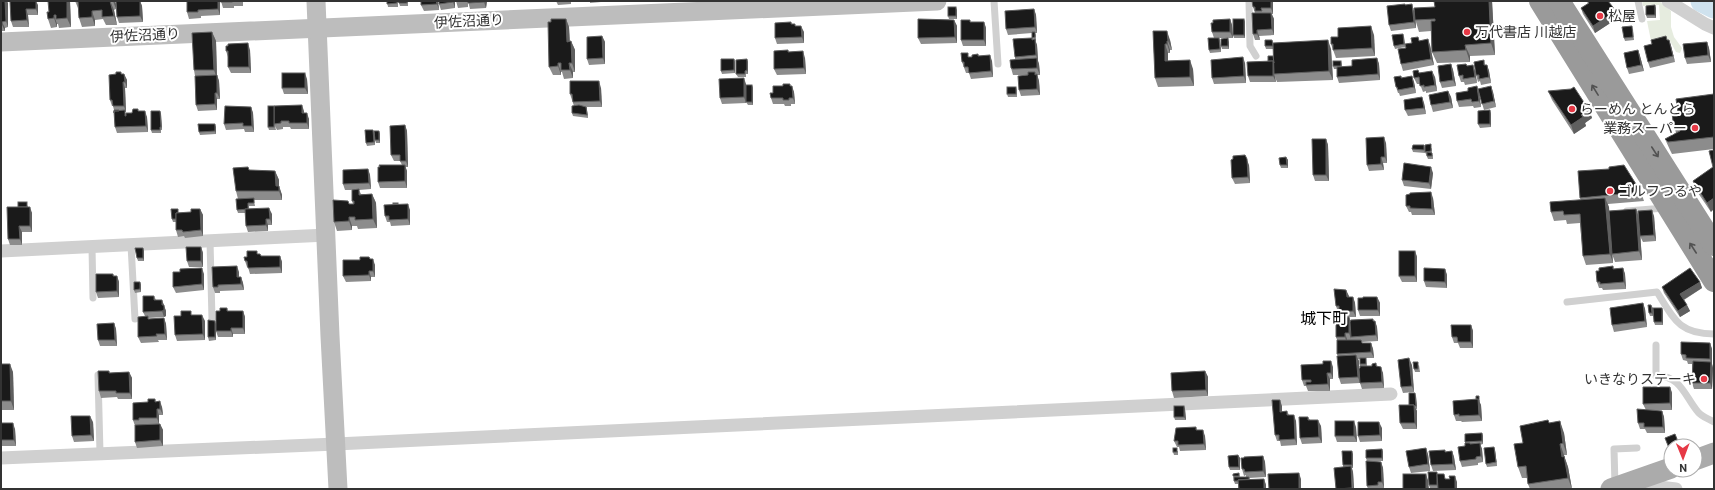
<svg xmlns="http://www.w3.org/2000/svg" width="1715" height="490" viewBox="0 0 1715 490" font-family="Roboto,'Noto Sans JP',sans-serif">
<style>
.green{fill:#e6ecdf}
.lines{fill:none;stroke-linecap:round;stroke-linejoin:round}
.river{stroke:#cfe2ee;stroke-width:23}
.lane{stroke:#d0d0d0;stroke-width:7}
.street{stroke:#d0d0d0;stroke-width:13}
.secondary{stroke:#bdbdbd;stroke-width:19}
.primary{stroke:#ababab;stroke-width:21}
.highway{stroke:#9a9a9a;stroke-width:22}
.wall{fill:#8c8c8c;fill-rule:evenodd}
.shaded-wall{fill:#5f5f5f}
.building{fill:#1a1a1a;stroke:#5f5f5f}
.oneway{stroke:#525252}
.poi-dot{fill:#e63946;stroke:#fff;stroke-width:1.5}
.labels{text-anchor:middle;stroke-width:4;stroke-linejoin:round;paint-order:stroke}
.poi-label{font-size:14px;fill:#333;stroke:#fff;text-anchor:start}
.street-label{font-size:14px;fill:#333;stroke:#fff}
.quarter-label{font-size:16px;fill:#000;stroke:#fff}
</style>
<rect width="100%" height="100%" fill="#fff"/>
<polygon class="green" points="1642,1 1659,1 1671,11 1671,27 1674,37 1682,48 1680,53 1676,52 1670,41 1662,39 1651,41 1647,21 1660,20 1659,5 1643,6"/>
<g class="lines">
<polyline class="river" points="1702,1 1714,7"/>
<g class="lane">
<polyline points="994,1 998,64"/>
<polyline points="1249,1 1250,46 1256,56"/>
<polyline points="1638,1 1642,19"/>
<polyline points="1627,211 1665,208"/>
<polyline points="210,241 212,319"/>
<polyline points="131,245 135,319"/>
<polyline points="92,247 93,298"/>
<path d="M1567 302 1657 292C1674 319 1679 334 1714 334"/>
<path d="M1656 345V376C1681 375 1685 397 1698 412 1702 417 1709 419 1714 422"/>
<polyline points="98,375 100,453"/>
<polyline points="1615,486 1614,449 1637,448"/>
</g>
<g class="street">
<polyline points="1668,1 1705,24 1714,28"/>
<polyline points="1,251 327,235"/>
<polyline points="1,458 336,444 1391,394"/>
<polyline points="1640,479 1659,487 1676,489"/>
</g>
<g class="secondary">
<polyline points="316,1 330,336 338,489"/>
<polyline points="1,42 937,1"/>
</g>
<g class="primary">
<polyline points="1695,460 1714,453"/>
<polyline points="1611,489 1671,468"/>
</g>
<g class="highway">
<polyline points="1540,1 1714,281"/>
<polyline points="1559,1 1714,245"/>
</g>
</g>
<g class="wall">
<polygon points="1,1 8,3 8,27 5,28 5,31 1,31"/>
<polygon points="10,1 38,5 38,15 28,15 29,27 13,27 11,21"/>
<polygon points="70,1 71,27 59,28 58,24 57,24 57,27 51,28 48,19 49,12"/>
<polygon points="75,1 115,1 116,9 114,10 117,25 106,25 103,19 95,20 95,26 82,27 79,18 78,8"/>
<polygon points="116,1 148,1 140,1 142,6 143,22 119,23 117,17"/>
<polygon points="187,1 220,1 220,15 201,16 201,18 189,19 187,12"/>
<polygon points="221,1 243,1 243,6 234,6 234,8 223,8"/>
<polygon points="387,1 398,1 398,7 388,7"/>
<polygon points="408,1 408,6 400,6 399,3"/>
<polygon points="438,1 439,10 424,11 421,5"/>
<polygon points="455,1 455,8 441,10 439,4"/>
<polygon points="456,1 468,1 468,7 458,8"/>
<polygon points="468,1 487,1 486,8 470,9"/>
<polygon points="556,1 576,1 571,2 571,4 558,5"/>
<polygon points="590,1 601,1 601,2 590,3"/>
<polygon points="620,1 635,1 620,2"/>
<polygon points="1273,1 1273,14 1272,14 1274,19 1274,35 1259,36 1260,40 1255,40 1253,34 1255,13 1253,7"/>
<polygon points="1398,1 1409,1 1399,2"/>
<polygon points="1434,1 1492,1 1495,55 1470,56 1470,62 1437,63 1432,52 1431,31 1419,32 1416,22 1416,28 1391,31 1389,25 1405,5 1414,11 1435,7"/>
<polygon points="1587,1 1608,1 1618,18 1595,33 1583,14 1581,8 1588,4"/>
<polygon points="1656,8 1656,18 1647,18 1646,15"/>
<polygon points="1034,9 1036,15 1037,33 1035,33 1036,35 1036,41 1035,41 1037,45 1038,61 1039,64 1040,75 1037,75 1039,81 1040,95 1021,96 1019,90 1028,75 1013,75 1011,68 1015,59 1015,57 1032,38 1032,39 1032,33 1008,35 1006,29"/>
<polygon points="957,10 957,19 949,19 948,16"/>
<polygon points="566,19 569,27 570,42 571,41 575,50 575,72 573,72 573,78 564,79 562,72 561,72 561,75 553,75 549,67 551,22"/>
<polygon points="1230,19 1232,25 1233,38 1219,38 1220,41 1221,52 1210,53 1209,50 1214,38 1212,32"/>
<polygon points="1244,19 1245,22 1245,38 1234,38 1233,35"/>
<polygon points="954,20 957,26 957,43 921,44 918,38"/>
<polygon points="791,22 792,24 804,32 804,43 777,44 775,38"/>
<polygon points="971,22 984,22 986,28 986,46 963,46 961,40"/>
<polygon points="1633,29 1634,40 1625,41 1624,38"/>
<polygon points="1153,31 1170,40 1172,50 1170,50 1170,53 1168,53 1168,61 1193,69 1194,86 1158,87 1155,78"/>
<polygon points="212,32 216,41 217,75 219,81 220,99 217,99 217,110 198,111 196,105 195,76 194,70"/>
<polygon points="1374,35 1375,56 1336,58 1331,44"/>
<polygon points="602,36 605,42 605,64 589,65 587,59"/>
<polygon points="1404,37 1405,47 1395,49 1394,46"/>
<polygon points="1418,37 1419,41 1430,45 1434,65 1403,71 1401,64 1406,48"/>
<polygon points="1272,40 1273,43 1331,49 1333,80 1277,82 1275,77 1276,82 1250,82 1248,76 1268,61 1273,56 1273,49 1266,49 1265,46"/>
<polygon points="1669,40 1671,46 1675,62 1650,68 1648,62"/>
<polygon points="1229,42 1229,49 1222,49 1221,46"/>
<polygon points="1707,42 1709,48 1711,62 1687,64 1685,58"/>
<polygon points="250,50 251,73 231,73 228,67 228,57 226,51"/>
<polygon points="788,50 789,52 805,58 806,74 777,75 774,69"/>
<polygon points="1638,50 1640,56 1644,71 1629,74 1627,68"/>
<polygon points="978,54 979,56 992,61 993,77 971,79 969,73 966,73 962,62 969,57 972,57"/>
<polygon points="1377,58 1379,64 1380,80 1339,83 1337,77 1337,69 1334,69 1333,66 1341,61 1342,64 1342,67 1352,66"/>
<polygon points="734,59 735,62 735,73 722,74 721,71"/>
<polygon points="747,59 748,62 748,74 746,74 746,77 738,77 736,74"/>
<polygon points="1484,60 1485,65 1487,65 1489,71 1491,83 1481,85 1480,81 1478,82 1476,75"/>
<polygon points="1245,63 1246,83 1214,84 1212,78"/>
<polygon points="1451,64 1453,70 1456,86 1442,88 1440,82"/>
<polygon points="1473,65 1475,71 1477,83 1465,85 1464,82 1461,82 1459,76 1467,66"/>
<polygon points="1419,73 1435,77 1437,91 1426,93 1426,91 1423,92 1420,84 1417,84 1414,78"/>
<polygon points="122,74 124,74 127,80 127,88 125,88 126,112 125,112 126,115 132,113 139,111 147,117 148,132 117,133 115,127 114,110 113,106 112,106 110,100"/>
<polygon points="1401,76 1402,78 1414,82 1416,93 1400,96 1399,93 1398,93 1396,87"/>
<polygon points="307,79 308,94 284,94 282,88"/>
<polygon points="746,84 746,85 752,85 753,88 753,105 748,105 746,102 746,103 722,104 720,98"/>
<polygon points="791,86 794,92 795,104 791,104 791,106 785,106 784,104 773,104 771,98 773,93"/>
<polygon points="1016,87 1017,90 1017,97 1008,97 1007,94"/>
<polygon points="601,88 602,107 587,107 587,110 588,118 573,116 572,113 574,106 570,94"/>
<polygon points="1448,91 1451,97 1453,108 1433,112 1431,105"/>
<polygon points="1548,91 1589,110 1592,118 1585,123 1586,126 1574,134 1552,100"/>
<polygon points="1479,92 1493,92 1496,107 1484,110 1479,93 1481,107 1474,108 1473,106 1459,107 1457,101"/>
<polygon points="1714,94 1714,149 1672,154 1670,150 1665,139 1676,133 1673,121 1678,112"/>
<polygon points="1424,103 1426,114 1408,116 1405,110"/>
<polygon points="268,106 304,111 304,113 309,119 309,129 291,129 290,127 283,127 283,129 277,130 275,126 276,130 269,130 268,127"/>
<polygon points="251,107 253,113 254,132 245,132 244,129 226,130 224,124"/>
<polygon points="1490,110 1491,114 1491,127 1480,128 1478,124"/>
<polygon points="160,111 161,114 162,130 161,130 161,133 152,133 151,130"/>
<polygon points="405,125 407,131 408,167 405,167 407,171 407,188 380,188 378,182 402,165 400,161 394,161 391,155"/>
<polygon points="216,127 216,134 200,135 199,132"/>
<polygon points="379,131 380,134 380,143 376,143 375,140"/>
<polygon points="374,133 375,145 367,146 366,143"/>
<polygon points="1326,139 1328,145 1329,181 1315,181 1313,175"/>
<polygon points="1386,143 1387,163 1383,163 1384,170 1369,171 1367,165"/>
<polygon points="1424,145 1425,148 1425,153 1413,152 1412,149"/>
<polygon points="1432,148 1432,153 1433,156 1433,159 1428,159 1425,152"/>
<polygon points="1286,157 1288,160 1288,168 1281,168 1280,165"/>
<polygon points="1249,165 1250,183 1235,184 1232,178"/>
<polygon points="1713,167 1711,212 1696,190 1693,181"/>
<polygon points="368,169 370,175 371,189 359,190 361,194 372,194 376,203 377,228 358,229 357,226 352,226 352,230 337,231 334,222 350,204 353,204 352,201 352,190 345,190 343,184"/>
<polygon points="250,170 275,171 279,180 279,186 282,195 282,200 254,200 255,206 249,206 249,209 272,214 272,225 268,225 268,231 248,232 246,226 245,213 238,213 237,210 238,199 236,191"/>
<polygon points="1433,173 1431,189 1404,186 1402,180"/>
<polygon points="1641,192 1644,201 1608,204 1609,211 1636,209 1639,217 1654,216 1656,241 1643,242 1640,236 1640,231 1642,260 1615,262 1612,254 1613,263 1586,265 1583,256 1580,223 1567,224 1566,220 1554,221 1551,212 1581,200 1580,198"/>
<polygon points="1433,198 1435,215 1412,215 1411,212 1409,212 1406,206"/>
<polygon points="398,204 410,210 410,225 391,226 390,222 387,222 385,216"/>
<polygon points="28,205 28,207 32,213 32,232 22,232 22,245 10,245 8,239"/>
<polygon points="200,209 203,215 203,236 185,238 184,236 178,237 176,230 176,222 173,222 172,219 179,213 191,212"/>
<polygon points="201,247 203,253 203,267 189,267 187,261"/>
<polygon points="143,248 144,251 144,261 138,261 137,258"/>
<polygon points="1415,251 1417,257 1417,282 1402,282 1399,276"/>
<polygon points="258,254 261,256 280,256 282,262 282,273 250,274 248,267 247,267 245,261 247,257"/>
<polygon points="369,257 370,259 375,265 375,277 371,277 371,281 346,282 343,276 360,260"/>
<polygon points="1613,266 1614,269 1623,268 1625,274 1626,289 1603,290 1602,288 1599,288 1597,282 1599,271"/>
<polygon points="1445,269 1447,275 1447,288 1426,287 1424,281"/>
<polygon points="239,272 239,277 241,277 243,283 244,290 220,291 220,293 215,293 213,287"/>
<polygon points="113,274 114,276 117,276 119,282 119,297 98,298 96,292"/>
<polygon points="204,274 204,290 176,293 173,287"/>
<polygon points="140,282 141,285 141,292 135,293 134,290"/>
<polygon points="1700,282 1702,288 1684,300 1690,311 1680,317 1664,293 1662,287"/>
<path d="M1346 290 1349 297H1353L1355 303 1356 317H1349L1351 321H1375L1377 327 1378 341 1362 342V343H1371L1373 349 1374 358H1366L1367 366H1372L1376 363 1377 366 1383 373 1384 388 1362 389 1360 383 1341 384 1339 378 1338 356 1337 354V340L1336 337 1341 317 1340 312H1338L1336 306ZM1358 359H1360V368L1359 369V361Z"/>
<polygon points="154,296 156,300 162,300 166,311 166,316 164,317 148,318 149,319 164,318 166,324 167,340 158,340 159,342 141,343 138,337 145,316 143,312"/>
<polygon points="1377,297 1380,303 1380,316 1360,316 1358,310"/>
<polygon points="1643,303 1645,309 1647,327 1614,332 1612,325"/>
<polygon points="227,308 228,311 243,311 245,317 245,334 233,334 233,337 218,337 216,331 216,340 209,341 208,337 216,323 220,311"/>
<polygon points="1653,308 1653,316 1650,316 1649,313"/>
<polygon points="1662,308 1663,311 1663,325 1655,325 1654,322"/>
<polygon points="192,315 205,321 205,340 177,341 175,335"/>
<polygon points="114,323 116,329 117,346 100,346 98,340"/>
<polygon points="1471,325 1473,331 1473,348 1460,348 1458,343 1454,343 1452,337"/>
<polygon points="1710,343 1712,349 1712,364 1713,368 1712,389 1694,389 1692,383 1692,364 1688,364 1687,361 1683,360 1681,354"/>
<polygon points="1,364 13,372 14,410 1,410"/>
<polygon points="1412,365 1414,392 1403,393 1401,387"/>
<polygon points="1419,365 1420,372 1415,372 1414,369"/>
<polygon points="1333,367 1333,379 1330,379 1330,391 1308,391 1306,386 1304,386 1302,380"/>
<polygon points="109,371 110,373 129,372 132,378 132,399 118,399 117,397 101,398 99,391"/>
<polygon points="1205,371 1208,377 1208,396 1174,398 1172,391"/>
<polygon points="1670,387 1672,393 1672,410 1647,410 1662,411 1664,417 1665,433 1647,433 1645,429 1640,429 1638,423 1646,410 1643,404"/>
<polygon points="1416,396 1417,409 1416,409 1417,411 1417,429 1403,429 1400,423 1409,405"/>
<polygon points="155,399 156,402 162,407 163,415 159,415 159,424 141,425 160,424 163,430 163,446 137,448 135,442 135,426 133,420 148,402"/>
<polygon points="1480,400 1480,403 1481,405 1482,421 1462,422 1461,421 1456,421 1454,415 1453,401"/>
<polygon points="1184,406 1185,409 1186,420 1175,420 1174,417"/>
<polygon points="1282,406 1282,412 1287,411 1289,415 1296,421 1297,445 1281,446 1280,441 1277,441 1275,435"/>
<polygon points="1308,417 1310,420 1321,426 1322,443 1302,444 1300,438"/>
<polygon points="1548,420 1549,423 1564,433 1567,455 1564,455 1568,467 1572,489 1530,489 1528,484 1527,478 1522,478 1518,467 1523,443"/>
<polygon points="93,422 94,441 74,442 72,436"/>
<polygon points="1,423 15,429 16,446 1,446"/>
<polygon points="1196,427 1197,430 1205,436 1206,450 1180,451 1179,447 1177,447 1174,441"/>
<polygon points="1356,427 1357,442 1337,442 1335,436"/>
<polygon points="1382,428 1382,441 1360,442 1358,436"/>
<polygon points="1482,433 1483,436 1483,444 1480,445 1482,449 1483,462 1478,463 1478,465 1462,467 1460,461 1465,446 1465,442"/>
<polygon points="1675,434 1679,446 1671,446 1671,451 1670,451 1665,438"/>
<polygon points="1494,447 1495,450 1497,466 1487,467 1486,464"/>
<polygon points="1382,449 1383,452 1383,461 1370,461 1381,462 1383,468 1384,488 1368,489 1367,486 1367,461 1366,458"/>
<polygon points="1178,451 1178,455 1174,455 1173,452"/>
<polygon points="1452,451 1454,457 1456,470 1433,471 1431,465 1446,452"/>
<polygon points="1353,454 1353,468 1352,468 1353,472 1354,489 1336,489 1343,467 1343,465"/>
<polygon points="1428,454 1430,471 1411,473 1409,467"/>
<polygon points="1238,455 1240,458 1240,470 1230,470 1229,467"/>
<polygon points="1263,456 1265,462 1266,477 1249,478 1250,479 1264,479 1266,485 1266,489 1238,489 1238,484 1235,484 1234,481 1233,474 1239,473 1240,477 1246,477 1246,475 1244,476 1242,469"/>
<polygon points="1438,474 1446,479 1457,482 1457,489 1438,489 1437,488 1430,488 1429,485"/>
</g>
<g class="shaded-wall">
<polygon points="5,1 7,1 8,3 8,27 6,21"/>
<polygon points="36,1 38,5 38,15 36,9"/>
<polygon points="67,1 70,1 71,27 67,18"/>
<polygon points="110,1 114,10 117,25 114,16"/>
<polygon points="113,1 115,1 116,4 116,9"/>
<polygon points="140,1 142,6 143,22 140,16"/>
<polygon points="218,1 220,1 220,15 218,9"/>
<polygon points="436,1 438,1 439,10"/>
<polygon points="453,1 455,1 455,8 453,2"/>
<polygon points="484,1 487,1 486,8 484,2"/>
<polygon points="1271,1 1273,1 1273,14 1271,8"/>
<polygon points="1489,1 1492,1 1495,55 1491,43"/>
<polygon points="1412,4 1414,11 1416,28 1414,22"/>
<polygon points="1655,5 1656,8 1656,18 1655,15"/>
<polygon points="956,7 957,10 957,19 956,16"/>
<polygon points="26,9 28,15 29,27 27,20"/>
<polygon points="1034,9 1036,15 1037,33 1035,27"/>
<polygon points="92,11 95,20 95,26 92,17"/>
<polygon points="1616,11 1618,18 1595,33 1593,26"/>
<polygon points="1271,13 1274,19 1274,35 1272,29"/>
<polygon points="54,15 57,24 57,27 54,18"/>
<polygon points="566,19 569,27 570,50 567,42"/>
<polygon points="1230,19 1232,25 1233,38 1230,32"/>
<polygon points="1244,19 1245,22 1245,38 1244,35"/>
<polygon points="954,20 957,26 957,43 955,37"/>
<polygon points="2,22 5,28 5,31 2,25"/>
<polygon points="984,22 986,28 986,46 984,40"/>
<polygon points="801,26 804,32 804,43 802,37"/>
<polygon points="1371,26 1374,35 1375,56 1372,48"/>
<polygon points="1257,30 1259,36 1260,40 1257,34"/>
<polygon points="1167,31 1170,40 1172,50 1168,41"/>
<polygon points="212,32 216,41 217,79 214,70"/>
<polygon points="1403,34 1404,37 1405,47 1404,44"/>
<polygon points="602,36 605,42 605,64 603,58"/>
<polygon points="1219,38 1220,41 1221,52 1220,49"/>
<polygon points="1228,38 1229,42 1229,49 1228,46"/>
<polygon points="1035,39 1037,45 1038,61 1039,64 1040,75 1037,68 1037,58 1036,55"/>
<polygon points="1428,39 1430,45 1434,65 1431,59"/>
<polygon points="1328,40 1331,49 1333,80 1329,71"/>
<polygon points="1669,40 1671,46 1675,62 1673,56"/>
<polygon points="571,41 575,50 575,72 572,63"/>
<polygon points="1167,41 1170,50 1170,53 1167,44"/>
<polygon points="1707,42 1709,48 1711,62 1708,55"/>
<polygon points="248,43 250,50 251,73 249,67"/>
<polygon points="1165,44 1168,53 1168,69 1165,61"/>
<polygon points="1465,45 1470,56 1470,62 1466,50"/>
<polygon points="1638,50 1640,56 1644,71 1641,65"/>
<polygon points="803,51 805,58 806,74 804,68"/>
<polygon points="990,55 992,61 993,77 991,71"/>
<polygon points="1243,57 1245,63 1246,83 1244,76"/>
<polygon points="1377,58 1379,64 1380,80 1378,74"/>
<polygon points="734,59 735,62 735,73 734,70"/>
<polygon points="747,59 748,62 748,74 747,70"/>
<polygon points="1190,60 1193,69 1194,86 1190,77"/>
<polygon points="1273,61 1275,67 1274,74 1275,77 1276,82 1273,76"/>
<polygon points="558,63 561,72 561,75 558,66"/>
<polygon points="569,63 573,72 573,78 570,70"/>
<polygon points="1451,64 1453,70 1456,86 1453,80"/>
<polygon points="1473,65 1475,71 1477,83 1475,77"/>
<polygon points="1487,65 1489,71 1491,83 1489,77"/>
<polygon points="1432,71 1435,77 1437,91 1435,85"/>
<polygon points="305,73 307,79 308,94 305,88"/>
<polygon points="124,74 127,80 127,88 125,82"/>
<polygon points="1037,74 1039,81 1040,95 1037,89"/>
<polygon points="217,75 219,81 220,99 217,93"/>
<polygon points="1412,76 1414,82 1416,93 1414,87"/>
<polygon points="744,78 746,84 746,103 744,97"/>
<polygon points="599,81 601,88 602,107 600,101"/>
<polygon points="123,82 125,88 126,112 124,106"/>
<polygon points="752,85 753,88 753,105 752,102"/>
<polygon points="792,86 794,92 795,104 793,98"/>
<polygon points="1477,86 1479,92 1481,107 1479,101"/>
<polygon points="1491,86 1493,92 1496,107 1494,101"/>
<polygon points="1448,91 1451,97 1453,108 1450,102"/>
<polygon points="215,93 217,99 217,110 215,104"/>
<polygon points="1422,97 1424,103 1426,114 1424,108"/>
<polygon points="302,105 304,111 304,119 302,113"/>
<polygon points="251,107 253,113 254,132 252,126"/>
<polygon points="586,107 587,110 588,118 587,115"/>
<polygon points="1490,110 1491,114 1491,127 1490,124"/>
<polygon points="1589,110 1592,118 1585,123 1586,126 1574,134 1571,125 1581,115"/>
<polygon points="145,111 147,117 148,132 146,126"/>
<polygon points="160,111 161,114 162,130 161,127"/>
<polygon points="307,113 309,119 309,129 307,123"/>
<polygon points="215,124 216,127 216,134 215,131"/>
<polygon points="405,125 407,131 408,167 406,161"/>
<polygon points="373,130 374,133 375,145 374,142"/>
<polygon points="379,131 380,134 380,143 379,140"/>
<polygon points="1384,137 1386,143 1387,163 1385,157"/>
<polygon points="1326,139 1328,145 1329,181 1326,175"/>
<polygon points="1245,155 1249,165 1250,183 1248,177"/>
<polygon points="1286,157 1288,160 1288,168 1287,165"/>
<polygon points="1381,157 1383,163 1384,170 1381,164"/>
<polygon points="405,165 407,171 407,188 405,181"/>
<polygon points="1431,167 1433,173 1431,189 1429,183"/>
<polygon points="368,169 370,175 371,189 369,183"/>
<polygon points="275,171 279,180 279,191 276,186"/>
<polygon points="279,186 282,195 282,200 279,191"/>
<polygon points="1431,192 1433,198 1435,215 1432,209"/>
<polygon points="372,194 376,203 377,228 373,219"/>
<polygon points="1605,198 1609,207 1613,263 1610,254"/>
<polygon points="1714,198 1714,209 1711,212 1707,203"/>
<polygon points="408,204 410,210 410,225 408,219"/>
<polygon points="30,207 32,213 32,232 30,226"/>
<polygon points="269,208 272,214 272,225 270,219"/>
<polygon points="200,209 203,215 203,236 201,230"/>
<polygon points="1636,209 1639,218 1642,260 1639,251"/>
<polygon points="1652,210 1654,216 1656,241 1654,235"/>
<polygon points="349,217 352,226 352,230 349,221"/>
<polygon points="266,219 268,225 268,231 266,225"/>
<polygon points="19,226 22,232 22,245 20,239"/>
<polygon points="201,247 203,253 203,267 201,261"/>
<polygon points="143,248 144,251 144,261 143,258"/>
<polygon points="1415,251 1417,257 1417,282 1415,276"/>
<polygon points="280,256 282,262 282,273 280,267"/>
<polygon points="373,259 375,265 375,277 373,271"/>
<polygon points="237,266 239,272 239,283 237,277"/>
<polygon points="202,268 204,274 204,290 202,284"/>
<polygon points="1623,268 1625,274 1626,289 1624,282"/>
<polygon points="1445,269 1447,275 1447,288 1445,282"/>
<polygon points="369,271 371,277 371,281 369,275"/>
<polygon points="117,276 119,282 119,297 117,291"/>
<polygon points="241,277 243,283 244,290 241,284"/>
<polygon points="140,282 141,285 141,292 140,289"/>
<polygon points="1700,282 1702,288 1683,300 1680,294"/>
<polygon points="1346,290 1349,296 1349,303 1347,297"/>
<polygon points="1353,297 1355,303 1356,317 1353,311"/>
<polygon points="1377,297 1380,303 1380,316 1378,310"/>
<polygon points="162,300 166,311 166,316 164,317 162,311"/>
<polygon points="1643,303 1645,309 1647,327 1645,321"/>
<polygon points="1651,305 1653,308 1653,316 1652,313"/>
<polygon points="1687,305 1690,311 1680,317 1678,311"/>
<polygon points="1662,308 1663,311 1663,325 1662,322"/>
<polygon points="243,311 245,317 245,334 243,328"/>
<polygon points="202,315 205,321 205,340 203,334"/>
<polygon points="1349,317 1351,323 1351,339 1349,333"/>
<polygon points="164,318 166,324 167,340 165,334"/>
<polygon points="1373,319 1375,324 1375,321 1377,327 1378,341 1376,335"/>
<polygon points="215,321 216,324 216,340 215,337"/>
<polygon points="114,323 116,329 117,346 115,340"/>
<polygon points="1471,325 1473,331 1473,348 1471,342"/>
<polygon points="231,328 233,334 233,337 231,331"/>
<polygon points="1345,333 1347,339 1347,344 1345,337"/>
<polygon points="1371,343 1373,349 1374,358 1371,352"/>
<polygon points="1710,343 1712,349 1712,364 1713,368 1712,389 1710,383 1711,363 1710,359"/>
<polygon points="1356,355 1359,361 1360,383 1358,377"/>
<polygon points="1409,358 1412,365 1414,392 1412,386"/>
<polygon points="1331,361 1333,367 1333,379 1331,373"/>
<polygon points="10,364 13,372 14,410 11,401"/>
<polygon points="1381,367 1383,373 1384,388 1382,382"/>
<polygon points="1205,371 1208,377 1208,396 1206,390"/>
<polygon points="129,372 132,378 132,399 130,393"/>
<polygon points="1327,373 1330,379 1330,391 1328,384"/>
<polygon points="1670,387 1672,393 1672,410 1670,403"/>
<polygon points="1415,393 1416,396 1417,409 1416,406"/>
<polygon points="1478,399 1481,405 1482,421 1479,415"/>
<polygon points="1280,400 1282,406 1282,418 1280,412"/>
<polygon points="160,401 162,407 163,415 160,409"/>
<polygon points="1414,405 1417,411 1417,429 1415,423"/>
<polygon points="1184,406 1185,409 1186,420 1184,417"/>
<polygon points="157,409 159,415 159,424 157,418"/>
<polygon points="1662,411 1664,417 1665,433 1663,427"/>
<polygon points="1294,415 1296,421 1297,445 1295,439"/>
<polygon points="90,416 93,422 94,441 91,435"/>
<polygon points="1318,420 1321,426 1322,443 1319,437"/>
<polygon points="1354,421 1356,427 1357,442 1354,436"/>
<polygon points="1560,421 1564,433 1567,455 1563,443"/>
<polygon points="1379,422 1382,428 1382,441 1380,435"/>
<polygon points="13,423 15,429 16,446 14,440"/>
<polygon points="160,424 163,430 163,446 160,440"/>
<polygon points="1203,430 1205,436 1206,450 1204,444"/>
<polygon points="1482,433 1483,436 1483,444 1482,441"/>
<polygon points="1480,443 1482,449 1483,462 1481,456"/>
<polygon points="1560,444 1564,455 1566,468 1562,457"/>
<polygon points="1494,447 1495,450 1497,466 1496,462"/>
<polygon points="1426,448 1428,454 1430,471 1428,464"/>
<polygon points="1382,449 1383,452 1383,461 1382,458"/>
<polygon points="1352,451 1353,454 1353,468 1352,465"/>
<polygon points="1452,451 1454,457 1456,470 1453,464"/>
<polygon points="1238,455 1240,458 1240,470 1239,467"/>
<polygon points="1263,456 1265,462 1266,477 1263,471"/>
<polygon points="1564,456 1568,467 1572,489 1568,478"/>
<polygon points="1381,462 1383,468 1384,488 1382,482"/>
<polygon points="1351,466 1353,472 1354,489 1353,489"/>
<polygon points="1299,473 1301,479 1301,489 1299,489"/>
<polygon points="1426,474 1428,480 1429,489 1426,489"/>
<polygon points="1455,476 1457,482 1457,489 1455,489"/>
<polygon points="1264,479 1266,485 1266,489 1264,489"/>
</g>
<g class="building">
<polygon points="1,1 5,1 6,21 2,22 2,25 1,25"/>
<polygon points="10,1 36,1 36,9 26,9 27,20 11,21"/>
<polygon points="48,1 67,1 67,18 56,19 56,15 54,15 54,18 48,19 47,12 49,12"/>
<polygon points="78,1 110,1 114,16 102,17 102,10 92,11 92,17 79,18"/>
<polygon points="116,1 140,1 140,16 117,17"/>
<polygon points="187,1 218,1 218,9 198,10 198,12 187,12"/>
<rect x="221" y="1" width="11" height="1"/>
<polygon points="387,1 397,1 397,3 387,4"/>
<polygon points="398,1 407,1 407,3 399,3"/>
<polygon points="421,1 436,1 437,4 421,5"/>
<polygon points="439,1 453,1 453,2 439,4"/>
<polygon points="468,1 484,1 484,2 468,3"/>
<polygon points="1252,1 1271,1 1271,8 1261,8 1262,11 1255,11 1255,7 1253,7"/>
<polygon points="1434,1 1489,1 1491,43 1465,45 1466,50 1432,52 1431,21 1435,21 1435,19 1415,20 1414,8 1435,7"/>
<polygon points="1587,1 1608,1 1616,11 1593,26 1581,8 1589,3"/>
<polygon points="1405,4 1405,5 1412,4 1414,22 1389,25 1387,6"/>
<polygon points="1655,5 1655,15 1646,15 1646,6"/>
<rect x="948" y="7" width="8" height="9"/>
<polygon points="1034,9 1035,27 1006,29 1005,11"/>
<polygon points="1252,13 1271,13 1272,29 1257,30 1257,34 1253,34"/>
<polygon points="551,19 566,19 567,42 571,41 572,63 569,63 570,70 561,70 561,63 558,63 558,66 549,67 548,22 551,22"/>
<polygon points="918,19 954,20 955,37 918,38"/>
<polygon points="1230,19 1230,32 1212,32 1211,23 1213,23 1213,20"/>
<rect x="1233" y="19" width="11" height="16"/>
<polygon points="961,20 970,20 970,22 984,22 984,40 961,40"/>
<polygon points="791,22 791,24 795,24 795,26 801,26 802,37 775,38 775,23"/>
<polygon points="1371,26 1372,48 1333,50 1333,44 1331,44 1331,37 1338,37 1338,28"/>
<polygon points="1632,26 1633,37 1624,38 1622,27"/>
<polygon points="1153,31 1167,31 1168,41 1167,41 1167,44 1165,44 1165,61 1190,60 1190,77 1155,78"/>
<polygon points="212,32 214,70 194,70 192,33"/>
<polygon points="1032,32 1035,32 1035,37 1032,38"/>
<polygon points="1403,34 1404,44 1394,46 1392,35"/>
<polygon points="602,36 603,58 587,59 587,37"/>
<polygon points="1666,36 1667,40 1669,40 1673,56 1648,62 1644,46 1652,44 1651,40"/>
<polygon points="1418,37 1419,41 1428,39 1431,59 1401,64 1398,49 1406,48 1405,44 1412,43 1411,38"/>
<polygon points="1032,38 1032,40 1035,39 1036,55 1015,57 1013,39"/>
<polygon points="1208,38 1219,38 1220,49 1209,50"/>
<polygon points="1228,38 1228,46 1221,46 1221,39"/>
<polygon points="1265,40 1272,40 1273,46 1265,46"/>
<polygon points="1328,40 1329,71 1274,74 1273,43"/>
<polygon points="1707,42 1708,55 1685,58 1683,44"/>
<polygon points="248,43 249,67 228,67 228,51 226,51 226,46 228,46 228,44"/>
<polygon points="788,50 788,52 803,51 804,68 774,69 774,51"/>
<polygon points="1638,50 1641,65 1627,68 1624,53"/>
<polygon points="961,53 968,53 968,57 972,57 972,55 978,54 978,56 990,55 991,71 969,73 968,67 964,67 964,62 962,62"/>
<polygon points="1268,56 1273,56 1274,63 1273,61 1268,61"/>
<polygon points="1243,57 1244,76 1212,78 1211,60"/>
<polygon points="1037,58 1037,68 1013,69 1011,68 1010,60"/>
<polygon points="1377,58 1378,74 1337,77 1337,67 1352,66 1352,60"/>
<polygon points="721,59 734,59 734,70 721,71"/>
<polygon points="747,59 747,70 745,71 745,74 736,74 736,60"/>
<polygon points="1484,60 1484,65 1487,65 1489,77 1479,79 1479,75 1476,75 1474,62"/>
<polygon points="1273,61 1273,76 1248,76 1247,62"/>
<rect x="1333" y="61" width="8" height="5"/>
<polygon points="1451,64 1453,80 1440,82 1438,66"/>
<polygon points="1466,64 1467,66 1473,65 1475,77 1463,79 1463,75 1459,76 1457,65"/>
<polygon points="1418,70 1419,73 1432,71 1435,85 1424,87 1424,85 1420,86 1419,77 1414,78 1413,71"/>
<polygon points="116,72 121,72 121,74 124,74 125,82 123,82 124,106 113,106 112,100 110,100 109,75 116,74"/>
<polygon points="1028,72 1035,72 1035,75 1037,74 1037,89 1019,90 1018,76 1028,75"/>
<rect x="282" y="73" width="23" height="15"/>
<polygon points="217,75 217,93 215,93 215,104 196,105 195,76"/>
<polygon points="1401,76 1401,78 1412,76 1414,87 1398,90 1397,87 1396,87 1394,77"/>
<polygon points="744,78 744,97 720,98 719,79"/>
<polygon points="570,81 599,81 600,101 573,102 572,94 570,94"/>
<polygon points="783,84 790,84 790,86 792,86 793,98 789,98 789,100 783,100 783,98 771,98 770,93 773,93 773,86 783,86"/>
<rect x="746" y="85" width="6" height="17"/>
<polygon points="1477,86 1479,101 1472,102 1471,99 1457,101 1456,93 1468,91 1468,88"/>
<polygon points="1491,86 1494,101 1482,104 1478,89"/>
<rect x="1007" y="87" width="9" height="7"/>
<polygon points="1574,87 1589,110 1581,115 1583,117 1571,125 1548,91 1571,89"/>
<polygon points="1448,91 1450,102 1431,105 1429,95"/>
<polygon points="1714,94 1714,137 1668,142 1665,139 1680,131 1680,128 1675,128 1674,121 1673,121 1672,113 1678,112 1676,99"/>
<polygon points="1422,97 1424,108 1405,110 1404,100"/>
<polygon points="302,105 302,113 307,113 307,123 289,123 289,121 281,121 281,123 274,124 274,106"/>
<polygon points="579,105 586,107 587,115 572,113 572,106"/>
<polygon points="225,106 251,107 252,126 243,126 243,123 224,124"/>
<rect x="268" y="106" width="6" height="21"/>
<polygon points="133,109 138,109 138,111 145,111 146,126 115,127 114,111 125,110 125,116 126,116 126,113 132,113"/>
<polygon points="114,110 119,110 119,111 114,111 114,113"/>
<polygon points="1490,110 1490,124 1478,124 1478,111"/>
<polygon points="151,111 160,111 161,127 160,127 160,130 151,130"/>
<polygon points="198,124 215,124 215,131 199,132"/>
<polygon points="405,125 406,161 400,161 400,155 391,155 390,126"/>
<polygon points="365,130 373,130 374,142 366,143"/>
<polygon points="374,131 379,131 379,140 375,140"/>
<polygon points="1384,137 1385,157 1381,157 1381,164 1367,165 1366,138"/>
<polygon points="1312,139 1326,139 1326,175 1313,175"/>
<polygon points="1431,144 1431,151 1425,152 1425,145"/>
<polygon points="1413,145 1424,145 1424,150 1412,149"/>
<polygon points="1714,150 1714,198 1707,203 1693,181 1713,167 1709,151"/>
<polygon points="1427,152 1432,153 1432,156 1427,156"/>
<polygon points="1245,155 1247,159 1248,177 1232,178 1231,160 1233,159 1233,156"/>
<polygon points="1286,157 1287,165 1280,165 1279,158"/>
<polygon points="1404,163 1431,167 1429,183 1402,180"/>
<polygon points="379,165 405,165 405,181 378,182 378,167 380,167"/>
<polygon points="1624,165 1641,192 1580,198 1578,171 1609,169 1609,167"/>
<polygon points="248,167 249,170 275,171 276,186 279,186 279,191 236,191 233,168"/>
<polygon points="368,169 369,183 343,184 343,170"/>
<polygon points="359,189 359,195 372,194 373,219 355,220 355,217 349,217 349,221 334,222 333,200 348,201 349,204 354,204 354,201 352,201 352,190"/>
<polygon points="1431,192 1432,209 1410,208 1410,206 1406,206 1406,195 1410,194 1410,193"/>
<polygon points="254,198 254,203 248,203 248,209 237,210 236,199"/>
<polygon points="1605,198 1610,254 1583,256 1580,214 1564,215 1563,211 1551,212 1550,202"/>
<rect x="18" y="202" width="9" height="5"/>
<rect x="393" y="203" width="5" height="1"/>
<polygon points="408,204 408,219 389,220 389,216 385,216 384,205"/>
<polygon points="7,207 30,207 30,226 19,226 20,239 8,239"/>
<polygon points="269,208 270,219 266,219 266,225 246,226 245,209"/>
<polygon points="171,209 178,209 178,213 176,213 176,219 172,219"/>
<polygon points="191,209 200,209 201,230 183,232 182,230 176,230 176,213 191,212"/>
<polygon points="1636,209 1639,251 1612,254 1609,211"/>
<polygon points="1652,210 1654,235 1640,236 1638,211"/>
<polygon points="186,247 201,247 201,261 187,261"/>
<polygon points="135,248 143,248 143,258 137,258"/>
<polygon points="247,251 257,251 257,254 260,254 261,256 280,256 280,267 248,268 247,261 245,261 244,257 247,257"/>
<rect x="1399" y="251" width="16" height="25"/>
<polygon points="360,257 369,257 370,259 373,259 373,271 369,271 369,275 343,276 343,260 360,260"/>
<polygon points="237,266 237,277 241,277 241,284 218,285 218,287 213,287 212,267"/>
<polygon points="1613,266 1613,269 1623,268 1624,282 1600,284 1600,282 1597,282 1596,271 1599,271 1599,268"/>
<polygon points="202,268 202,284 173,287 173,272 180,272 180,269"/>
<polygon points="1424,268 1445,269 1445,282 1424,281"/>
<polygon points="1690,268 1700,282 1680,294 1687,305 1678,311 1662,287"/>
<polygon points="96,274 113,274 113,276 117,276 117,291 96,292"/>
<polygon points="134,282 140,282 140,289 134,290"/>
<polygon points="1334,289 1346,290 1347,297 1353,297 1353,311 1339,312 1339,306 1336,306"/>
<polygon points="143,296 154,296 154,300 162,300 162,305 164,305 164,310 162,311 143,312"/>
<polygon points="1363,297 1377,297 1378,310 1358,310 1358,298 1363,298"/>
<polygon points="1643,303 1645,321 1612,325 1610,308"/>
<polygon points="1648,305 1651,305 1652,313 1649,313"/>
<polygon points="220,308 227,308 227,311 243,311 243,328 231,328 231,331 216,331 216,311 220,311"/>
<polygon points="1653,308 1662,308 1662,322 1654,322"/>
<polygon points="181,311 191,311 191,315 202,315 203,334 175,335 174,316 181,316"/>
<polygon points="148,316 148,319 164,318 165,334 156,334 157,336 138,337 138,317"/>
<polygon points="1336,317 1349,317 1349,333 1345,333 1345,337 1336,337"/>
<polygon points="1373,319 1373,321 1375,321 1376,335 1351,337 1350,322 1351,320"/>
<polygon points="208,320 215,321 215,337 208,337"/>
<polygon points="114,323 115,340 98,340 97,324"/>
<polygon points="1451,325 1471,325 1471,342 1458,342 1457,337 1452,337"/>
<polygon points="1337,340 1361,340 1362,343 1371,343 1371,352 1337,354"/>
<polygon points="1681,342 1710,343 1710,359 1686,358 1686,355 1681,354"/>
<polygon points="1356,355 1358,377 1339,378 1337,356"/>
<rect x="1360" y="358" width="6" height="6"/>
<polygon points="1409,358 1412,386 1401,387 1398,360"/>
<polygon points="1323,361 1331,361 1331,373 1327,373 1328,384 1306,385 1306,382 1311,382 1311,380 1302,380 1301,365 1323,364"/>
<polygon points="1693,361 1711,362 1710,383 1692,383"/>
<polygon points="1413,362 1418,362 1418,369 1414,369"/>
<polygon points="1376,363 1376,366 1381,367 1382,382 1360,383 1359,369 1360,368 1360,366 1372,366 1372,364"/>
<polygon points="1,364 10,364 11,401 1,401"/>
<polygon points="98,371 109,371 109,373 129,372 130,393 116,393 116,391 99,391"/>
<polygon points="1205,371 1206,390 1172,391 1171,373"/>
<polygon points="1643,387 1670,387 1670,403 1643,404"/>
<polygon points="1409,393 1415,393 1416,406 1414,406 1414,405 1409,405"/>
<polygon points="1476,396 1479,396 1479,400 1476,399"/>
<polygon points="148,399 155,399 155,402 160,401 160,409 157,409 157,418 139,418 139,420 133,420 133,403 148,402"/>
<polygon points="1478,399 1479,415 1459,416 1459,414 1454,415 1453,401"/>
<polygon points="1272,400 1280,400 1280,412 1287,411 1287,415 1294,415 1295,439 1279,440 1279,435 1275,435"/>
<polygon points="1399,405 1414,405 1415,423 1400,423"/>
<rect x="1174" y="406" width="10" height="11"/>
<polygon points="1637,409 1662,411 1663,427 1644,427 1644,423 1638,423"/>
<polygon points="71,416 90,416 91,435 72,436"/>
<polygon points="1299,417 1308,417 1308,420 1318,420 1319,437 1300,438"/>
<polygon points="1548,420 1549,423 1560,421 1563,443 1560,444 1562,457 1564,456 1568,478 1528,484 1526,466 1518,467 1514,444 1523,443 1520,426"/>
<rect x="1335" y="421" width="19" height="15"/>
<polygon points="1358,422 1379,422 1380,435 1358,436"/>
<polygon points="1,423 13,423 14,440 1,440"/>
<polygon points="160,424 160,440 135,442 135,425"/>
<polygon points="1196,427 1196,430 1203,430 1204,444 1178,445 1178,441 1174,441 1176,428"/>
<polygon points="1482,433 1482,441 1465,442 1465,434"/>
<polygon points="1675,434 1679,444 1674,446 1671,446 1671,447 1669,448 1665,438"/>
<polygon points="1465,443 1470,443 1470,444 1480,443 1481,456 1476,457 1476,459 1460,461 1458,447 1465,446"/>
<polygon points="1494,447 1496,462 1486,464 1484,448"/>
<rect x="1173" y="448" width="4" height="4"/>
<polygon points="1426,448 1428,464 1409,467 1406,451"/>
<polygon points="1382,449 1382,458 1366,458 1366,450"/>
<polygon points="1445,450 1445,452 1452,451 1453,464 1431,465 1429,451"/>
<polygon points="1342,451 1352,451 1352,465 1343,465"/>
<polygon points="1238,455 1239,467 1229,467 1228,456"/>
<polygon points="1263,456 1263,471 1245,472 1244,469 1242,469 1241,458 1244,458 1244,457"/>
<polygon points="1366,461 1381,462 1382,482 1378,482 1378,485 1367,486"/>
<polygon points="1351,466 1352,488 1336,489 1334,468"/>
<polygon points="1428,472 1437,472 1437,485 1429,485"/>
<polygon points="1239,473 1239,476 1233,476 1233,474"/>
<polygon points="1299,473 1299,489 1269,489 1268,474"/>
<rect x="1403" y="474" width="23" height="15"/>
<polygon points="1437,474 1444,474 1445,479 1450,479 1449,476 1455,476 1455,489 1438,489"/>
<polygon points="1234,477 1249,477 1249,479 1238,480 1238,481 1234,481"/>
<polygon points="1264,479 1264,489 1239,489 1238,480"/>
</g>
<defs><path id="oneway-shaft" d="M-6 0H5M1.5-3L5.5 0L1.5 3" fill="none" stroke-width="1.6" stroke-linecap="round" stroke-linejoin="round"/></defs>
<g class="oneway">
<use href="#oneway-shaft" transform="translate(1595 90) rotate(-122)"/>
<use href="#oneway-shaft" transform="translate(1655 152) rotate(57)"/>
<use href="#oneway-shaft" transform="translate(1693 248) rotate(-123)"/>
</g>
<g class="poi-dot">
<circle cx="1600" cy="16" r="4"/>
<circle cx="1467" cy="32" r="4"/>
<circle cx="1572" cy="109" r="4"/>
<circle cx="1695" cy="128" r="4"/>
<circle cx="1610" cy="191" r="4"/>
<circle cx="1704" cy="379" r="4"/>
</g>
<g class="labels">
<g class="poi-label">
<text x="1608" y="21">松屋</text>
<text x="1475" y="37">万代書店 川越店</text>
<text x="1580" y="114">らーめん とんとら</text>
<text x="1687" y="133" text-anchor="end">業務スーパー</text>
<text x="1618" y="196">ゴルフつるや</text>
<text x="1696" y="384" text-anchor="end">いきなりステーキ</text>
</g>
<g class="street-label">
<text transform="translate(469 21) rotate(-3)" y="5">伊佐沼通り</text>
<text transform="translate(145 35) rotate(-3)" y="5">伊佐沼通り</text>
</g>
<g class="quarter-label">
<text x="1324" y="324">城下町</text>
</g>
</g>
<rect width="1715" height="490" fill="none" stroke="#333333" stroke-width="4"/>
<g transform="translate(1683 458) rotate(179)"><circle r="19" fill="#ffffff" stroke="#adadad"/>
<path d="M0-3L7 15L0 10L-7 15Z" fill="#e63946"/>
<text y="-6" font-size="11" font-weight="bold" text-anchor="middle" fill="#333333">N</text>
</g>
</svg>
